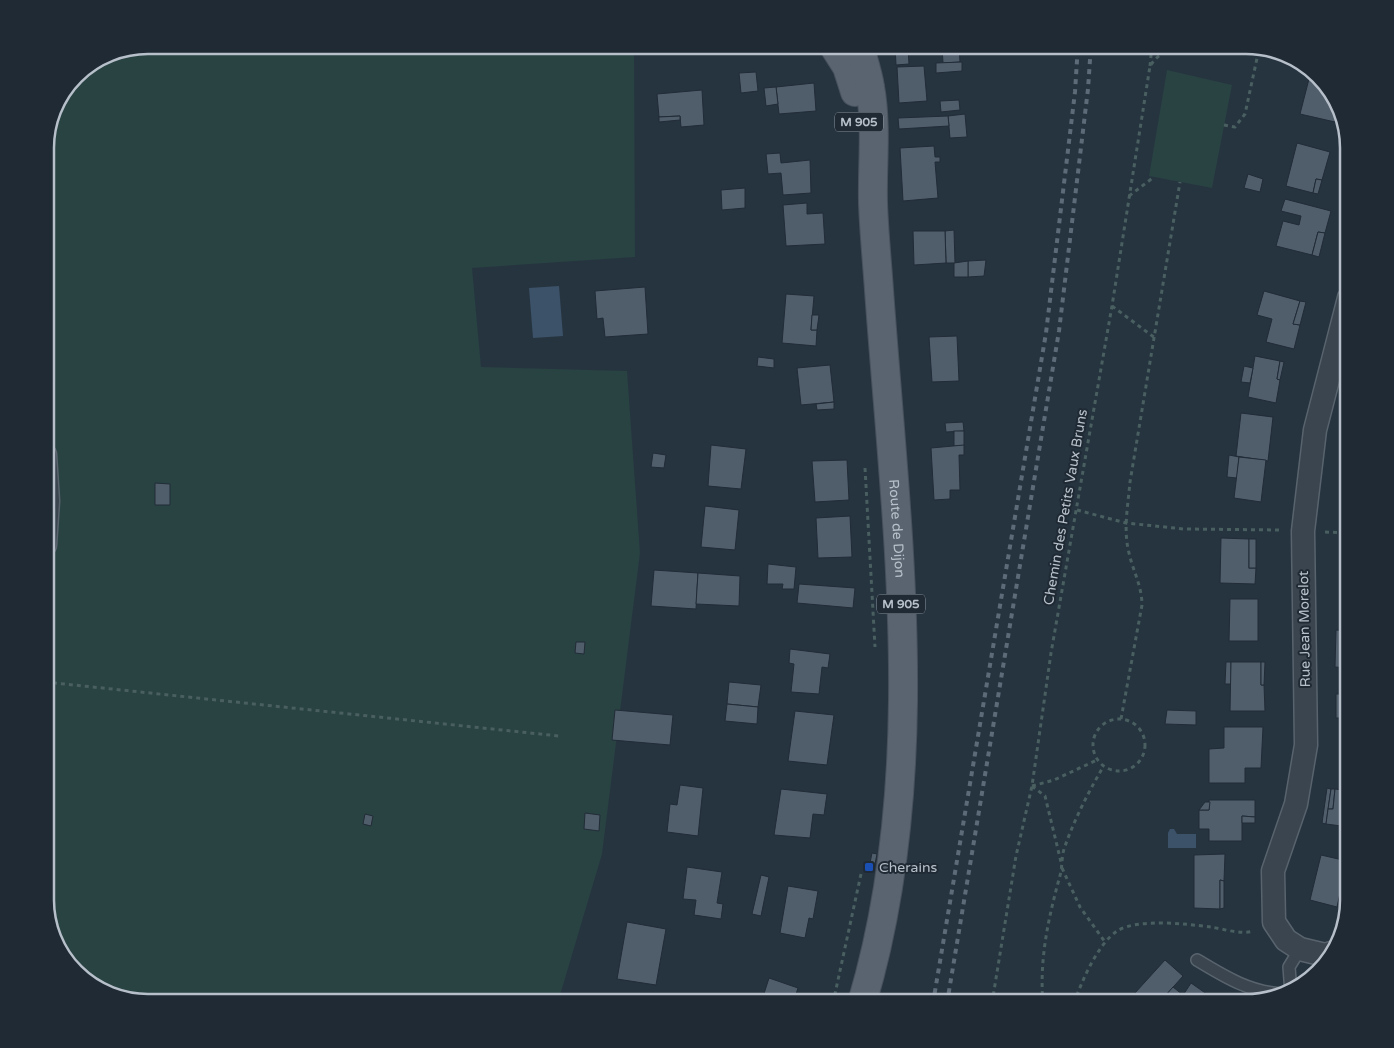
<svg xmlns="http://www.w3.org/2000/svg" width="1394" height="1048" viewBox="0 0 1394 1048" font-family="'Varela Round',sans-serif">
<style>
.green{fill:#294242}
.water{fill:#3c5268}
.building{fill:#505d6b;stroke:#212c37}
.lines{fill:none;stroke-linecap:round;stroke-linejoin:round}
.lane-casing{stroke:#58636d;stroke-width:14}
.street-casing{stroke:#58636d;stroke-width:25}
.primary-casing{stroke:#47515c;stroke-width:30}
.path{stroke:#495f60;stroke-width:3;stroke-dasharray:4 4;stroke-linecap:butt}
.lane{stroke:#3a4550;stroke-width:11}
.street{stroke:#3a4550;stroke-width:22}
.primary{stroke:#596470;stroke-width:28}
.rail{stroke:#5d6a77;stroke-width:4;stroke-dasharray:5 5;stroke-linecap:butt}
.transit-dot{fill:#1a4fb4;stroke:#1f2a35;stroke-width:2}
.labels{text-anchor:middle;stroke-width:4;stroke-linejoin:round;paint-order:stroke}
.shield{fill:#1f2a35;stroke:#89939d;stroke-width:1}
.shield-label{font-size:12px;font-weight:bold;fill:#b7c0ca}
.street-label{font-size:14px;fill:#b7c0ca;stroke:#1f2a35}
.poi-label{font-size:14px;fill:#b7c0ca;stroke:#1f2a35;text-anchor:start}
.rim{fill:none;stroke:#b7c0ca;stroke-width:2.5}
</style>
<rect width="100%" height="100%" fill="#263440"/>
<g class="green">
<polygon points="148,45 634,45 635,257 472,268 481,367 627,371 640,553 602,854 558,1002 525,997 524,1003 148,1003 85,982 56,946 45,907 45,141 55,103 80,71 109,53"/>
<polygon points="1167,70 1232,85 1212,188 1149,176"/>
</g>
<g class="water">
<polygon points="559,286 563,336 533,338 529,288"/>
<polygon points="1170,829 1174,829 1177,834 1196,834 1196,848 1168,848 1168,833"/>
</g>
<g class="building">
<polygon points="895,45 959,45 960,62 943,63 942,47 908,49 909,64 896,65"/>
<polygon points="962,62 962,71 936,73 936,63"/>
<polygon points="924,66 927,101 899,103 897,67"/>
<polygon points="756,72 758,91 741,93 739,73"/>
<polygon points="1310,75 1317,77 1335,98 1332,109 1338,111 1335,122 1300,114"/>
<polygon points="814,83 816,111 779,114 776,87"/>
<polygon points="776,87 778,104 766,106 764,88"/>
<polygon points="702,90 704,125 681,127 680,116 659,117 657,94"/>
<polygon points="959,100 960,110 941,112 940,101"/>
<polygon points="965,114 967,137 950,138 948,116"/>
<polygon points="680,116 680,120 659,122 659,117"/>
<polygon points="948,116 949,126 899,129 898,118"/>
<polygon points="1297,143 1330,152 1322,180 1316,179 1313,193 1286,186"/>
<polygon points="934,146 935,157 940,157 940,162 935,162 938,198 903,201 900,148"/>
<polygon points="780,153 781,163 810,160 811,193 783,195 781,173 768,174 766,154"/>
<polygon points="1248,174 1263,179 1260,192 1244,188"/>
<polygon points="1316,179 1322,180 1318,194 1313,193"/>
<polygon points="745,188 745,208 722,210 721,190"/>
<polygon points="1285,199 1331,211 1325,233 1318,232 1312,255 1276,246 1283,221 1299,225 1301,216 1281,211"/>
<polygon points="807,203 807,214 823,213 825,244 786,246 783,205"/>
<polygon points="954,230 955,263 946,263 945,231"/>
<polygon points="913,231 945,231 946,263 914,265"/>
<polygon points="1318,232 1325,233 1319,257 1312,255"/>
<polygon points="986,260 984,276 968,277 968,261"/>
<polygon points="968,261 968,277 954,277 954,263"/>
<polygon points="645,287 648,334 605,337 603,318 597,319 595,291"/>
<polygon points="1264,291 1300,301 1293,324 1300,325 1294,349 1266,342 1272,319 1257,315"/>
<polygon points="786,294 814,296 811,330 817,330 816,346 782,343"/>
<polygon points="1300,301 1306,302 1300,325 1293,324"/>
<polygon points="812,315 819,315 817,330 811,330"/>
<polygon points="957,336 959,381 932,382 929,337"/>
<polygon points="1255,356 1280,361 1277,379 1280,380 1276,403 1248,397"/>
<polygon points="758,357 774,359 774,368 757,366"/>
<polygon points="1280,361 1284,362 1280,380 1277,379"/>
<polygon points="830,365 834,402 801,405 797,368"/>
<polygon points="1244,366 1253,368 1250,383 1241,382"/>
<polygon points="1349,389 1349,411 1348,414 1343,413"/>
<polygon points="834,402 834,409 817,410 816,404"/>
<polygon points="1241,413 1273,417 1268,461 1236,456"/>
<polygon points="963,422 964,431 946,432 945,423"/>
<rect x="954" y="431" width="10" height="15"/>
<polygon points="711,445 746,449 741,489 708,486"/>
<polygon points="964,445 964,455 959,455 960,490 950,490 950,499 934,500 931,448"/>
<polygon points="653,453 666,455 664,468 651,467"/>
<polygon points="1229,455 1239,457 1237,478 1227,477"/>
<polygon points="1239,457 1266,460 1261,502 1234,498"/>
<polygon points="847,460 849,500 815,502 812,461"/>
<polygon points="1349,462 1349,486 1343,486 1345,463"/>
<polygon points="155,483 170,484 170,505 155,505"/>
<polygon points="705,506 739,510 735,550 701,547"/>
<polygon points="850,516 852,557 818,558 816,518"/>
<polygon points="1221,538 1249,539 1249,568 1256,568 1255,584 1220,583"/>
<rect x="1249" y="539" width="7" height="29"/>
<polygon points="768,564 796,567 794,589 782,589 783,584 767,584"/>
<polygon points="654,570 698,573 696,609 651,606"/>
<polygon points="698,573 740,576 739,606 696,604"/>
<polygon points="799,584 855,588 853,608 797,603"/>
<polygon points="1230,599 1258,599 1258,641 1229,641"/>
<polygon points="1336,630 1349,631 1349,668 1335,667"/>
<polygon points="576,642 585,642 584,654 575,653"/>
<polygon points="790,649 830,654 828,668 822,667 819,694 791,692 794,664 789,663"/>
<polygon points="1226,662 1231,662 1231,684 1225,684"/>
<polygon points="1231,662 1261,662 1261,685 1264,685 1265,711 1230,711"/>
<polygon points="1261,662 1265,662 1264,685 1261,685"/>
<polygon points="729,682 761,685 758,707 727,704"/>
<polygon points="1336,694 1349,694 1349,740 1341,740 1341,718 1336,718"/>
<polygon points="727,704 758,707 757,724 725,721"/>
<polygon points="615,710 673,715 670,745 612,740"/>
<polygon points="1167,710 1196,711 1196,725 1165,724"/>
<polygon points="795,711 834,715 827,765 788,761"/>
<polygon points="1224,727 1263,727 1261,768 1245,768 1245,783 1209,783 1209,749 1224,748"/>
<polygon points="680,785 703,788 698,836 667,832 670,804 677,805"/>
<polygon points="1327,788 1331,789 1326,824 1322,823"/>
<polygon points="781,789 827,794 824,815 813,814 810,838 774,835"/>
<polygon points="1331,789 1335,789 1333,809 1328,809"/>
<polygon points="1335,789 1349,791 1349,827 1326,824 1328,809 1333,809"/>
<polygon points="1209,800 1255,800 1255,817 1242,816 1242,841 1209,841 1209,829 1199,829 1199,810 1209,810"/>
<polygon points="1205,802 1210,802 1209,810 1199,810"/>
<polygon points="585,813 600,815 599,831 584,829"/>
<polygon points="365,814 373,816 371,826 363,824"/>
<polygon points="1242,816 1255,817 1255,823 1242,823"/>
<polygon points="872,853 877,854 874,869 869,868"/>
<polygon points="1225,854 1224,881 1220,880 1220,909 1194,908 1194,855"/>
<polygon points="1321,855 1347,861 1337,907 1310,900"/>
<polygon points="687,867 722,872 717,903 723,904 721,919 694,915 696,900 683,899"/>
<polygon points="761,875 769,877 761,916 752,914"/>
<polygon points="1220,880 1224,881 1224,908 1220,909"/>
<polygon points="788,886 818,891 813,919 809,918 805,938 780,933"/>
<polygon points="627,922 666,929 656,985 617,979"/>
<polygon points="1165,960 1183,976 1159,1003 1146,1003 1135,993"/>
<polygon points="769,978 798,988 793,1003 761,1003"/>
<polygon points="1191,983 1211,997 1208,1003 1178,1003"/>
<polygon points="1173,987 1183,995 1178,1003 1165,996"/>
</g>
<g class="lines">
<defs>
<g id="lane">
<path d="M1197 960C1225 977 1251 993 1284 994"/>
<polyline points="1291,993 1289,967 1300,949"/>
</g>
<g id="street">
<polyline points="45,545 48,501 45,455"/>
<polyline points="1331,953 1325,955 1300,949 1286,940 1274,922 1273,871 1296,804 1306,745 1303,531 1315,430 1349,298"/>
</g>
<g id="primary">
<polyline points="833,45 847,67 855,92"/>
<path id="s1" d="M859 45C863 59 868 73 870 87 877 126 872 165 873 203 874 232 877 261 879 290 896 527 931 771 862 1003"/>
</g>
</defs>
<use href="#lane" class="lane-casing"/>
<use href="#street" class="street-casing"/>
<use href="#primary" class="primary-casing"/>
<g class="path">
<polyline points="1150,66 1152,45"/>
<polyline points="1224,125 1235,127 1245,114 1259,49"/>
<polyline points="1129,196 1154,177"/>
<polyline points="1112,306 1155,338"/>
<polyline points="865,468 875,647"/>
<polyline points="1077,510 1126,523 1184,529 1281,530"/>
<polyline points="1325,532 1349,533"/>
<polyline points="45,682 559,736"/>
<circle cx="1119" cy="745" r="26"/>
<path d="M1121 719 1142 605C1142 586 1133 571 1129 553 1123 530 1128 505 1130 482L1180 182"/>
<polyline points="1032,786 1045,796 1061,862"/>
<polyline points="1032,786 1054,780 1097,760"/>
<polyline points="1062,868 1080,907 1105,942"/>
<polyline points="833,1003 861,874"/>
<path d="M992 1003 1016 856 1032 786 1051 653 1112 306 1150 66C1162 48 1175 49 1195 45"/>
<path d="M1043 1003C1039 958 1049 915 1061 872 1062 864 1062 856 1064 849 1074 820 1088 793 1103 767"/>
<path d="M1074 1003C1082 981 1097 945 1117 931 1138 918 1186 924 1211 927 1223 929 1242 935 1253 931"/>
<polyline points="1222,1003 1227,996"/>
</g>
<use href="#lane" class="lane"/>
<use href="#street" class="street"/>
<use href="#primary" class="primary"/>
<g class="rail">
<polyline points="933,1003 1046,333 1075,92 1078,45"/>
<polyline points="947,1003 1059,331 1088,89 1091,45"/>
</g>
</g>
<rect class="transit-dot" x="864" y="862" width="10" height="10" rx="2.5"/>
<g class="labels">
<g class="shield">
<rect x="835" y="112.5" width="48" height="19" rx="4"/>
<rect x="877" y="594.5" width="48" height="19" rx="4"/>
</g>
<g class="shield-label">
<text x="859" y="126">M 905</text>
<text x="901" y="608">M 905</text>
</g>
<g class="street-label">
<text transform="translate(1065 507) rotate(-80)" y="5">Chemin des Petits Vaux Bruns</text>
<text dy="5" stroke="none"><textPath href="#s1" startOffset="486">Route de Dijon</textPath></text>
<text transform="translate(1304 629) rotate(-91)" y="5">Rue Jean Morelot</text>
</g>
<g class="poi-label">
<text x="879" y="872">Cherains</text>
</g>
</g>
<path d="M0 0H1394V1048H0ZM148 54H1246A94 94 0 0 1 1340 148V900A94 94 0 0 1 1246 994H148A94 94 0 0 1 54 900V148A94 94 0 0 1 148 54Z" fill="#1f2a35" fill-rule="evenodd"/>
<path class="rim" d="M148 54H1246A94 94 0 0 1 1340 148V900A94 94 0 0 1 1246 994H148A94 94 0 0 1 54 900V148A94 94 0 0 1 148 54Z"/>
</svg>
